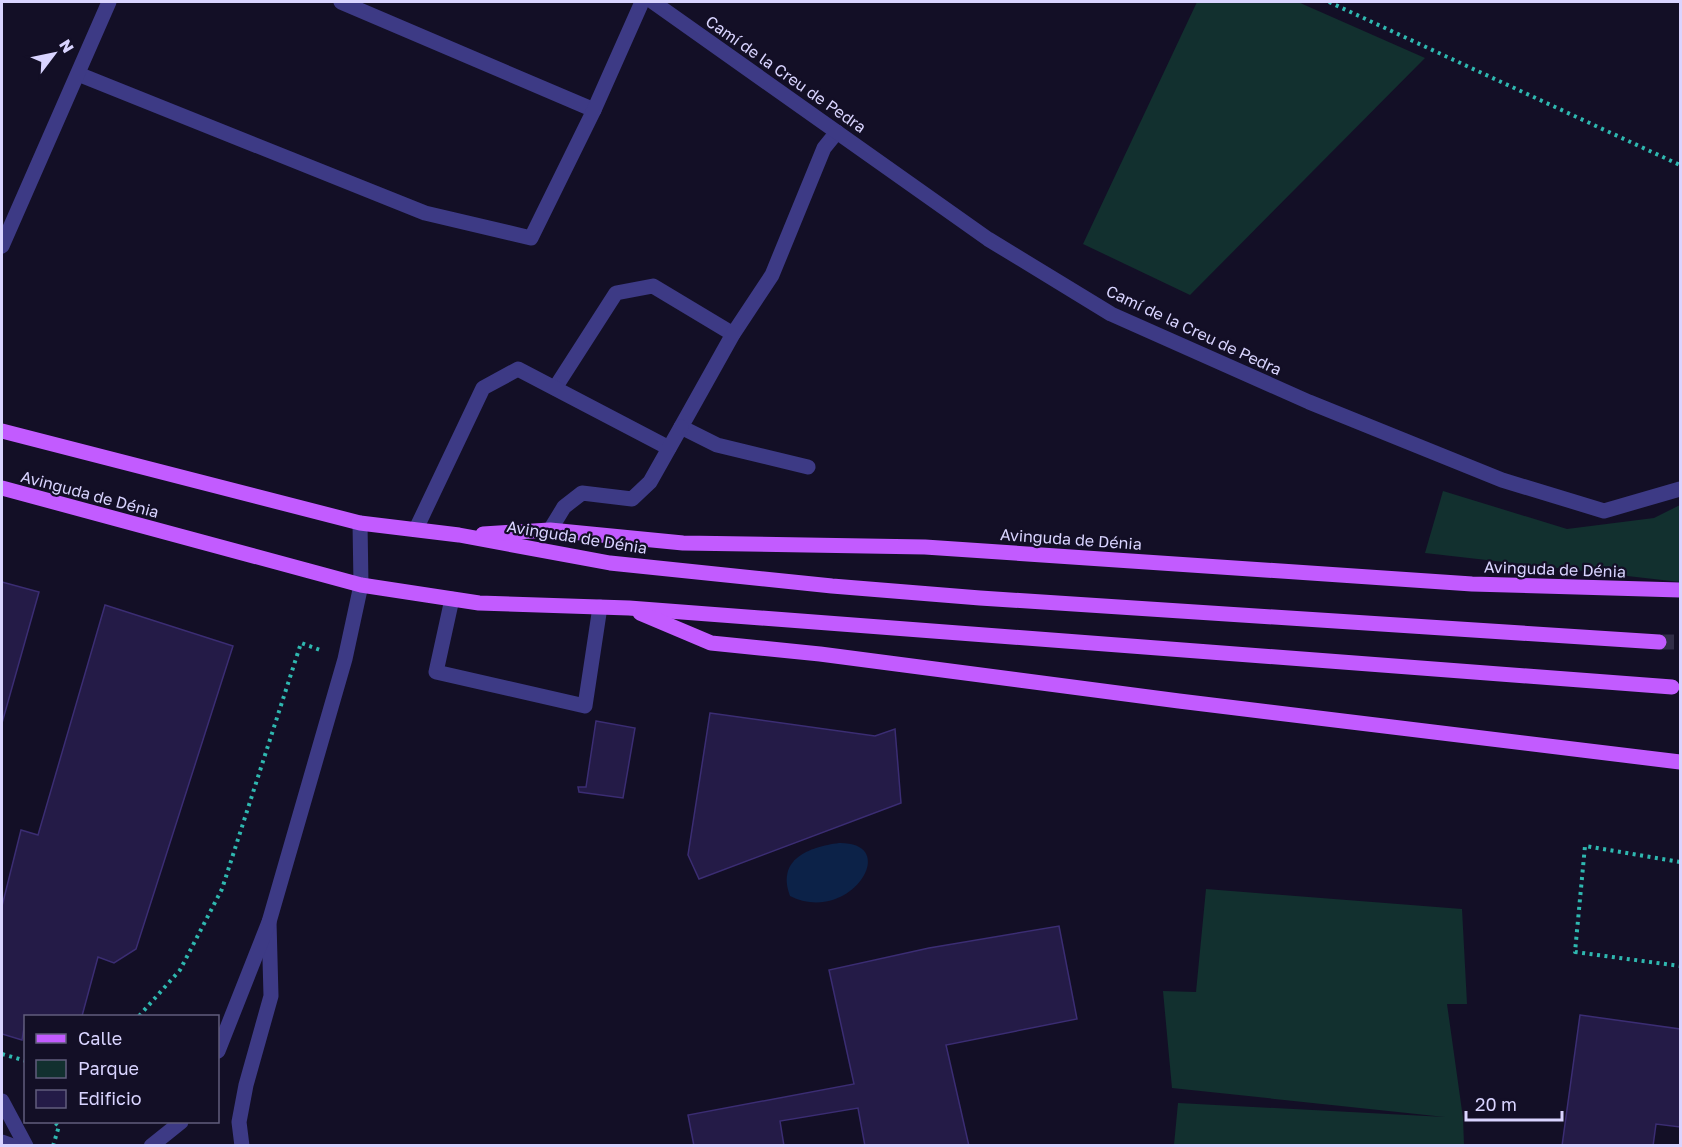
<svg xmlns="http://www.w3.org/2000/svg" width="1682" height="1147" viewBox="0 0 1682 1147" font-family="'Golos Text',sans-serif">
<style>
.green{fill:#12302f}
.water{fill:#0c2248}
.building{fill:#241b47;stroke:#3b2d73;stroke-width:1.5}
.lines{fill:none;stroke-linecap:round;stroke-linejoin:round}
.primary-tunnel{stroke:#312d47;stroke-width:15;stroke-dasharray:15 8;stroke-linecap:butt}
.path{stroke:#2fb8b0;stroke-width:4;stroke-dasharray:3 4.5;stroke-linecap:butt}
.service{stroke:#3d3a85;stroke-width:15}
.minor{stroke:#3d3a85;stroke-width:15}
.tertiary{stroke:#3d3a85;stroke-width:15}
.primary{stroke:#c25bff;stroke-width:15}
.labels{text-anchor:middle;stroke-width:4.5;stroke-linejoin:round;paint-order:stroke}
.street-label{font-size:16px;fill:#d9d4ff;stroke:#130f26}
</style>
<rect width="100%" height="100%" fill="#130f26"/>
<g class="green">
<polygon points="1197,2 1298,2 1425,58 1190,295 1083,244"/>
<polygon points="1443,491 1567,529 1654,518 1680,505 1680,582 1425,553"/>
<polygon points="1206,889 1462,909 1467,1004 1447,1004 1463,1118 1464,1145 1174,1145 1178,1103 1445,1117 1172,1088 1163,991 1196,992"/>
</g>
<path class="water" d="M839 843C903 842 849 926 790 896 776 859 809 847 839 843Z"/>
<g class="building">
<polygon points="2,582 39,592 2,723"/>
<polygon points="105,605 233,646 136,949 114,963 98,957 82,1016 26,1016 22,1040 2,1034 2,906 21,830 38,835"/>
<polygon points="710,713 875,736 895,729 901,803 699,879 688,855"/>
<polygon points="596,721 635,728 623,798 579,792 578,787 586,787"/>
<polygon points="1059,926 1077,1019 946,1045 969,1146 865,1146 858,1108 780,1121 784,1146 694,1146 688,1115 854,1084 829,970 929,948"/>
<polygon points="1580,1015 1680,1029 1680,1127 1656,1124 1653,1146 1562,1146"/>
</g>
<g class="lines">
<polyline class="primary-tunnel" points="1659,642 1680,642"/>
<g class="path">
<polyline points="1329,2 1680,165"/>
<polyline points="1680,862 1585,846 1575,952 1680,966"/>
<polyline points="139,1016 180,970 222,889 301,643 323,651"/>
<polyline points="2,1054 26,1061"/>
<polyline points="53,1146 59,1126 54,1122"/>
</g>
<g class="service">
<polyline points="555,388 616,293 653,286 733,334"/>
<polyline points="808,467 717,445 681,427 733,334 772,275 824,148 837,132"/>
<polyline points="416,529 483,388 518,369 669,448"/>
<polyline points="550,530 564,507 582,493 632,499 650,482 681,427"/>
<polyline points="452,599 436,672 585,706 600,607"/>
</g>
<g class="minor">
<polyline points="341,2 594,110"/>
<polyline points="653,2 988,239 1111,314 1309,402 1502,480 1604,511 1680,489"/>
<polyline points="78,74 425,213 531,238 594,110 642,2"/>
<polyline points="2,246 109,2"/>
<polyline points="242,1146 239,1122 246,1085 271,996 269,922"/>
</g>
<g class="tertiary">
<polyline points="218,1051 269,922 345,659 361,585 360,523"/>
<polyline points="2,1101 26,1146"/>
<polyline points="2,1142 13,1146"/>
<polyline points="151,1146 181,1122"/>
</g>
<g class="primary">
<polyline points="2,431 360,523 459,535 610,563 832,586 980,598 1659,642"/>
<polyline points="2,488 361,585 479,603 629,608 1672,687"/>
<polyline points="483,534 550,530 683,543 925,547 1472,584 1680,590"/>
<polyline points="640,613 711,643 820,654 1179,701 1680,762"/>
</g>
</g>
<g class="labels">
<g class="street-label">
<text transform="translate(786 74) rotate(35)" y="6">Camí de la Creu de Pedra</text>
<text transform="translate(1194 330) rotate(25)" y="6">Camí de la Creu de Pedra</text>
<text transform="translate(90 494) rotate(15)" y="6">Avinguda de Dénia</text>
<text transform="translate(577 537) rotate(9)" y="6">Avinguda de Dénia</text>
<text transform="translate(1071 539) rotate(4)" y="6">Avinguda de Dénia</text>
<text transform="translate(1555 569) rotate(2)" y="6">Avinguda de Dénia</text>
</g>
</g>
<rect width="1682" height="1147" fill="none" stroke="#d9d4ff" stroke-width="6"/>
<rect x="24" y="1015" width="195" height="108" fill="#130f26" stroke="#625e7d" stroke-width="1.5"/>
<rect x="36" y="1034" width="30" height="9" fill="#c25bff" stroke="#625e7d" stroke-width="1.5"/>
<text x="78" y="1045" font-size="18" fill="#d9d4ff">Calle</text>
<rect x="36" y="1060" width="30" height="18" fill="#12302f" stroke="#625e7d" stroke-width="1.5"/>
<text x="78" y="1075" font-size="18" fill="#d9d4ff">Parque</text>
<rect x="36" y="1090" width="30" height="18" fill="#241b47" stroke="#625e7d" stroke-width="1.5"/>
<text x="78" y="1105" font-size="18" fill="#d9d4ff">Edificio</text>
<g transform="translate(54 54) rotate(58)" stroke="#130f26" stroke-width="4.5" paint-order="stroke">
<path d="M0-4.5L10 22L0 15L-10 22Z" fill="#d9d4ff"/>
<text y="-9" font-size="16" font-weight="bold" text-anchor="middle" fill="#d9d4ff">N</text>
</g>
<path d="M1466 1111v9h96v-9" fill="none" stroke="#d9d4ff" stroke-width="3"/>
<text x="1475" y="1111" font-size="18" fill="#d9d4ff" stroke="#130f26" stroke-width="4.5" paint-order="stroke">20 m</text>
</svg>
